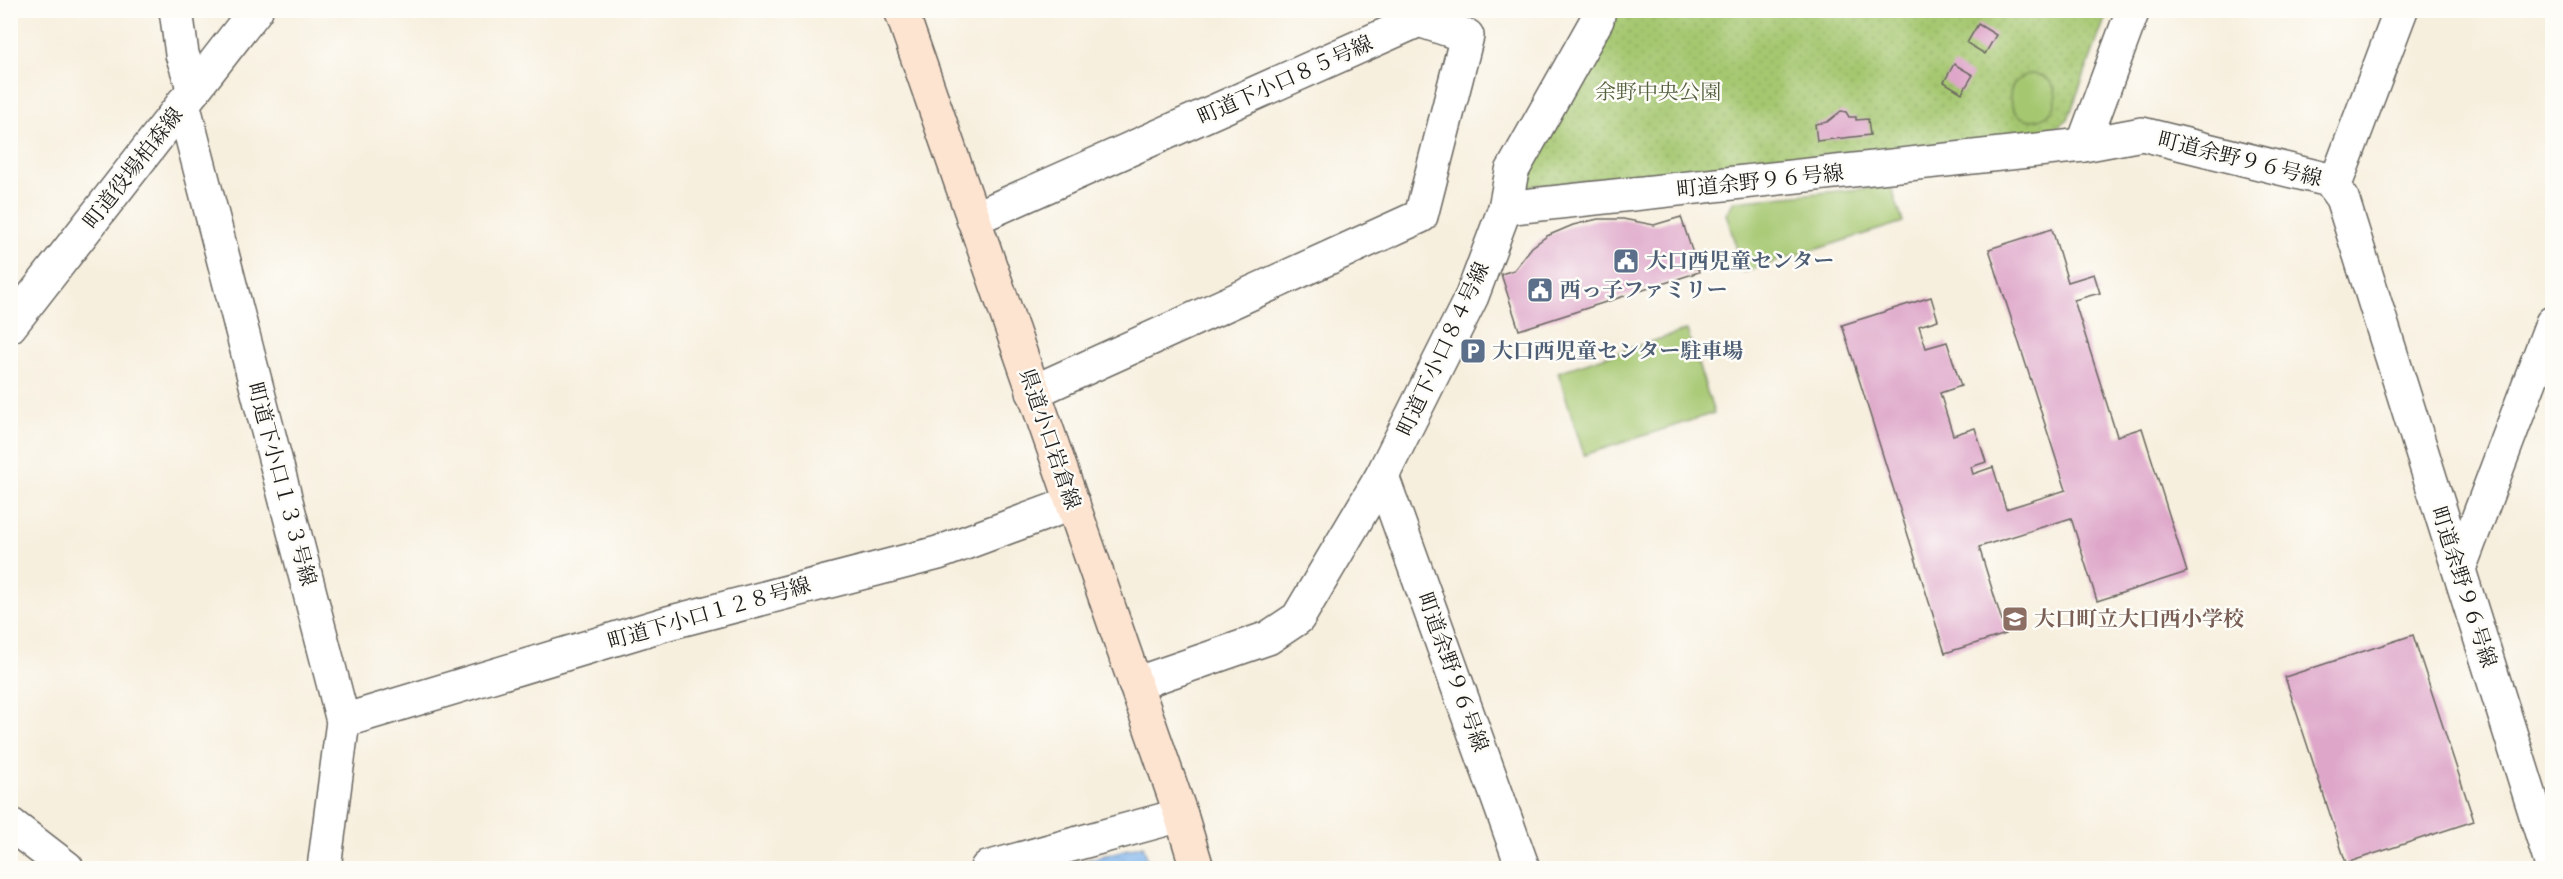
<svg xmlns="http://www.w3.org/2000/svg" width="2563" height="879" viewBox="0 0 2563 879" font-family="'Gentium Book Plus','Noto Serif JP',serif">
<style>
.park{fill:url(#park-dots);stroke:#607246;stroke-width:1.5}
.garden{fill:#a5c770;stroke:#607246;stroke-width:1.5}
.water{fill:url(#water-ripples);stroke:#4d6884;stroke-width:1.5}
.building{fill:#dea6c9}
.lines{fill:none;stroke-linecap:round;stroke-linejoin:round}
.minor-casing{stroke:#696660;stroke-width:36}
.tertiary-casing{stroke:#696660;stroke-width:36}
.secondary-casing{stroke:#696660;stroke-width:36}
.minor{stroke:#fff;stroke-width:33}
.tertiary{stroke:#fff;stroke-width:33}
.secondary{stroke:#fde4d1;stroke-width:33}
.labels{text-anchor:middle;stroke-width:5;stroke-linejoin:round;paint-order:stroke}
.street-label{font-size:21px;fill:#1c1c1c;stroke:#fdfcf7}
.park-label{font-size:21px;fill:#53603e;stroke:#fdfcf7}
.service-label{font-size:21px;font-weight:bold;fill:#4e5e75;stroke:#fdfcf7;text-anchor:start}
.education-label{font-size:21px;font-weight:bold;fill:#785e54;stroke:#fdfcf7;text-anchor:start}
</style>
<defs>
<pattern id="park-dots" width="8" height="8" patternUnits="userSpaceOnUse" patternTransform="scale(1.5)"><rect width="8" height="8" fill="#a5c770"/><path d="M2 2h.1M6 6h.1" fill="none" stroke="#8daa60" stroke-width="1.8" stroke-linecap="round"/></pattern>
<pattern id="water-ripples" width="26" height="14" patternUnits="userSpaceOnUse" patternTransform="scale(1.5)"><rect width="26" height="14" fill="#7eb3ec"/><path d="M2 4q2-2 4 0t4 0M15 11q2-2 4 0t4 0" fill="none" stroke="#6c99ca"/></pattern>
</defs>
<rect width="100%" height="100%" fill="#fdfcf7"/>
<filter id="ink" filterUnits="userSpaceOnUse"><feTurbulence type="fractalNoise" baseFrequency=".0167" numOctaves="2"/><feDisplacementMap in="SourceGraphic" scale="12" xChannelSelector="R" yChannelSelector="G"/><feConvolveMatrix kernelMatrix="1 2 1 2 8 2 1 2 1" color-interpolation-filters="sRGB"/></filter>
<filter id="wash" filterUnits="userSpaceOnUse"><feTurbulence type="fractalNoise" baseFrequency=".008" numOctaves="4" result="noise"/><feDisplacementMap in="SourceGraphic" scale="24" xChannelSelector="R" yChannelSelector="G"/><feGaussianBlur stdDeviation="1.35" result="paint"/><feColorMatrix in="noise" values="0 0 0 0 0 0 0 0 0 0 0 0 0 0 0 0 0 1.4 0 .05"/><feComposite in="paint" operator="in"/></filter>
<g filter="url(#wash)">
<rect width="100%" height="100%" fill="#f7efde"/>
<polygon class="park" points="1606,11 2108,11 2068,119 2050,133 1525,187 1517,175"/>
<g class="garden">
<circle cx="2033" cy="97" r="23"/>
<polygon points="1891,186 1903,222 1744,272 1726,214 1734,201"/>
<polygon points="1687,330 1714,413 1584,455 1558,372"/>
</g>
<polygon class="water" points="1143,845 1150,868 1058,868"/>
<g id="blocks">
<g class="building">
<polygon points="1978,24 1996,35 1985,54 1967,43"/>
<polygon points="1954,64 1973,75 1962,93 1944,82"/>
<polygon points="1841,111 1846,112 1849,117 1856,117 1856,120 1868,119 1870,135 1817,141 1815,124 1827,122"/>
<polygon points="1681,217 1699,272 1519,330 1501,274 1514,270 1532,247 1547,236 1573,225 1598,219 1623,219 1654,225"/>
<polygon points="2052,229 2068,282 2094,274 2100,293 2074,300 2117,436 2142,428 2187,572 2097,601 2071,518 1979,547 2006,634 1945,653 1842,325 1931,297 1938,320 1919,326 1926,348 1947,342 1961,386 1940,393 1953,435 1975,428 1986,462 1971,467 1973,474 1993,467 2006,509 2066,490 1989,249"/>
<polygon points="2413,635 2474,821 2346,863 2285,677"/>
</g>
</g>
</g>
<g filter="url(#ink)">
<use href="#blocks" fill-opacity="0" stroke="#696660" stroke-width="1.5"/>
<g class="lines">
<defs>
<g id="minor">
<polyline points="176,10 182,54 194,90"/>
<polyline points="183,103 343,721 324,868"/>
<polyline points="2083,145 2133,10"/>
<polyline points="2335,185 2401,10"/>
<polyline points="1505,208 2083,145 2142,134 2329,180 2342,198 2552,866"/>
<polyline points="973,219 1419,20 1467,36 1421,216 1033,392"/>
<polyline points="1382,476 1523,868"/>
<polyline points="2459,569 2552,323"/>
<polyline points="1135,684 1268,638 1298,618 1382,476 1472,296 1505,208 1512,171 1597,20 1599,10"/>
<polyline points="343,721 668,623 938,553 1073,503"/>
<polyline points="10,824 67,868"/>
<polyline points="987,868 1181,815"/>
</g>
<polyline id="tertiary" points="10,326 256,10"/>
<polyline id="secondary" points="901,10 1181,815 1197,868"/>
</defs>
<use href="#minor" class="minor-casing"/>
<use href="#tertiary" class="tertiary-casing"/>
<use href="#secondary" class="secondary-casing"/>
<use href="#minor" class="minor"/>
<use href="#tertiary" class="tertiary"/>
<use href="#secondary" class="secondary"/>
</g>
</g>
<defs>
<symbol id="civic-square" viewBox="-11 -11 22 22"><rect x="-9" y="-9" width="18" height="18" rx="4" fill="#5c6f8a" stroke="#fdfcf7"/><path d="M-.6-6.5H3V-4.5H.6V-3L4-1V1h2V6H-6V1h2V-1L-.6-3ZM-1.2 2.5V6h2.4V2.5Z" fill="#fff"/></symbol>
<symbol id="parking-square" viewBox="-11 -11 22 22"><rect x="-9" y="-9" width="18" height="18" rx="4" fill="#5c6f8a" stroke="#fdfcf7"/><path d="M-3.5-5.5H1a3.5 3.5 0 0 1 0 7H-1V5.5H-3.5ZM-1-3.4V-.6H.8a1.4 1.4 0 0 0 0-2.8Z" fill="#fff"/></symbol>
<symbol id="school-square" viewBox="-11 -11 22 22"><rect x="-9" y="-9" width="18" height="18" rx="4" fill="#8d6e63" stroke="#fdfcf7"/><path d="M0-5L7-2L0 1L-7-2ZM-4 1L0 2.5L4 1V4Q0 6-4 4Z" fill="#fff"/></symbol>
</defs>
<g fill-rule="evenodd">
<use href="#civic-square" x="1611" y="246" width="30" height="30"/>
<use href="#civic-square" x="1525" y="275" width="30" height="30"/>
<use href="#parking-square" x="1458" y="336" width="30" height="30"/>
<use href="#school-square" x="2000" y="604" width="30" height="30"/>
</g>
<g class="labels">
<g class="street-label">
<text transform="translate(1285 80) rotate(-24)" y="7">町道下小口８５号線</text>
<text transform="translate(2240 159) rotate(14)" y="7">町道余野９６号線</text>
<text transform="translate(133 168) rotate(-52)" y="7">町道役場柏森線</text>
<text transform="translate(1760 181) rotate(-6)" y="7">町道余野９６号線</text>
<text transform="translate(1443 349) rotate(-65)" y="7">町道下小口８４号線</text>
<text transform="translate(1050 439) rotate(71)" y="7">県道小口岩倉線</text>
<text transform="translate(282 484) rotate(75)" y="7">町道下小口１３３号線</text>
<text transform="translate(2464 587) rotate(72)" y="7">町道余野９６号線</text>
<text transform="translate(709 613) rotate(-16)" y="7">町道下小口１２８号線</text>
<text transform="translate(1453 672) rotate(70)" y="7">町道余野９６号線</text>
</g>
<g class="park-label">
<text x="1658" y="99">余野中央公園</text>
</g>
<g class="service-label">
<text x="1646" y="268">大口西児童センター</text>
<text x="1560" y="297">西っ子ファミリー</text>
<text x="1492" y="358">大口西児童センター駐車場</text>
</g>
<g class="education-label">
<text x="2034" y="626">大口町立大口西小学校</text>
</g>
</g>
<rect width="2563" height="879" fill="none" stroke="#fdfcf7" stroke-width="36"/>
</svg>
